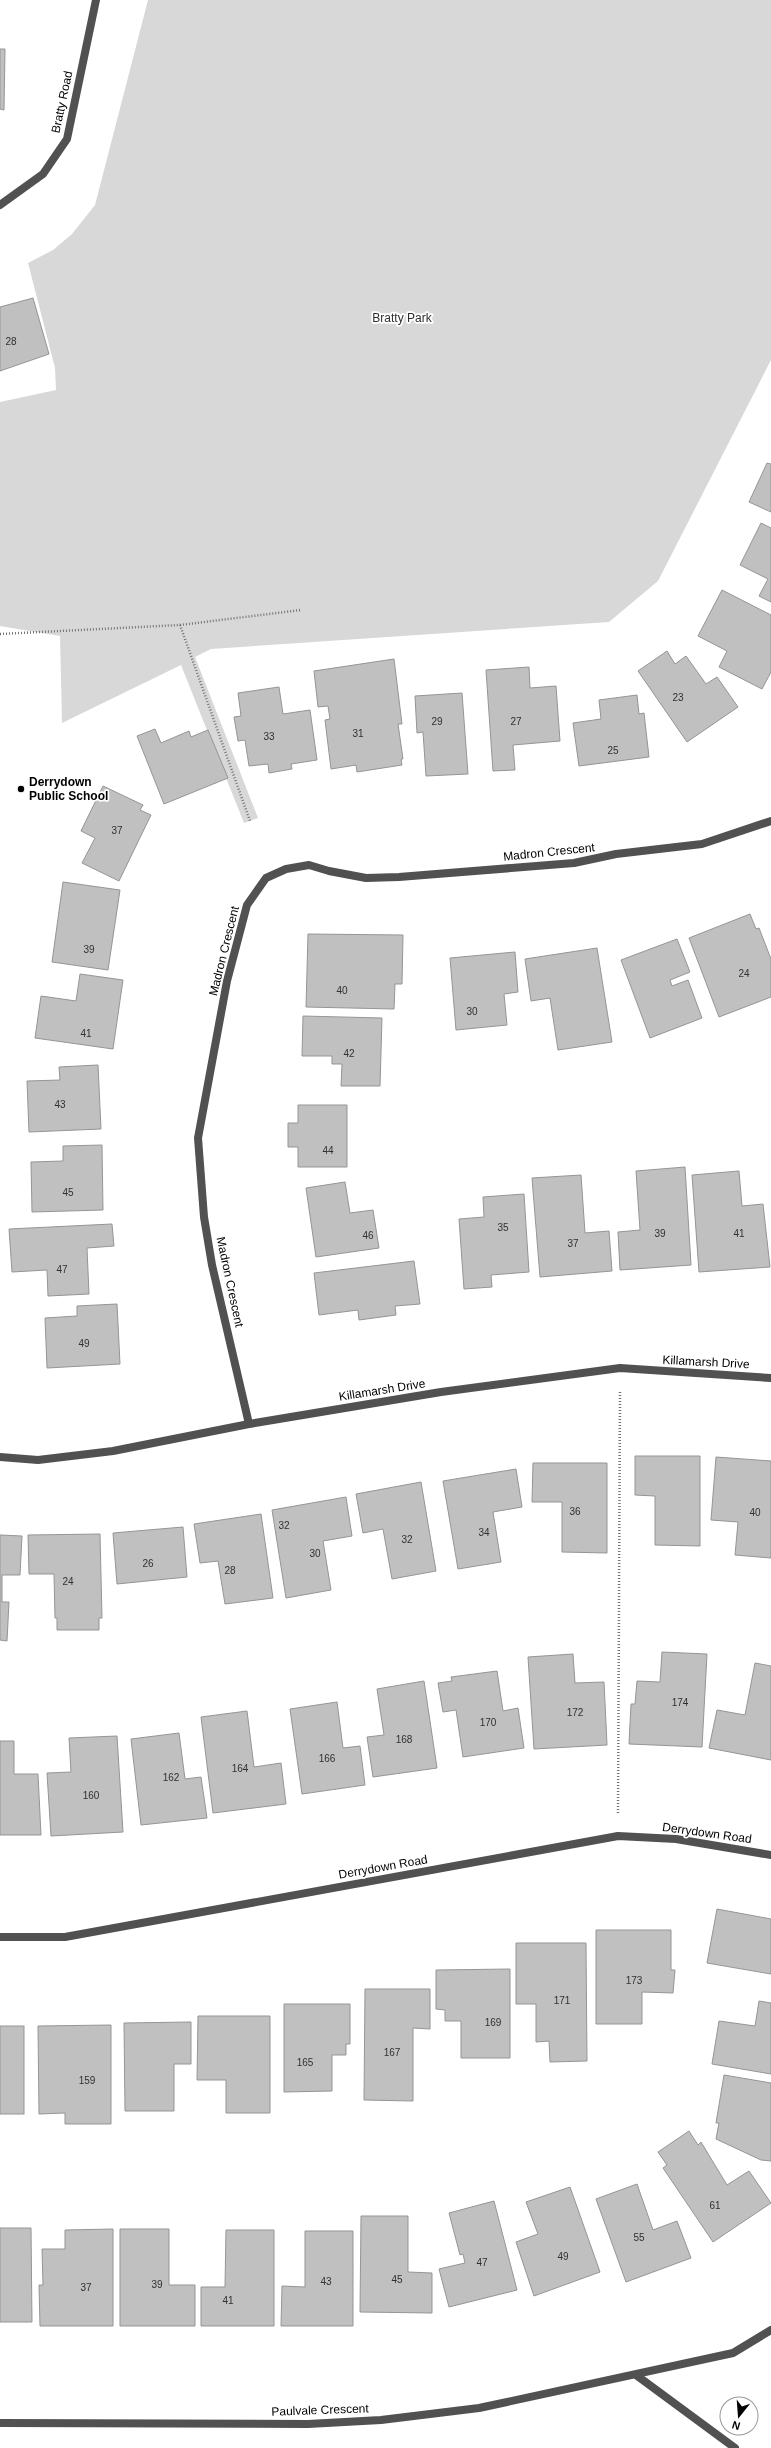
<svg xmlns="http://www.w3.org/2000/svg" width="771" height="2448" viewBox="0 0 771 2448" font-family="Helvetica,sans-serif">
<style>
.green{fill:#d8d8d8}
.building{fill:#c0c0c0;stroke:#959595}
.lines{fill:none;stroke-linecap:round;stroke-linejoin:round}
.path{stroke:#737373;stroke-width:2.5;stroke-dasharray:1 2;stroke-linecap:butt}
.minor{stroke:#515151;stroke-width:8}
.poi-dot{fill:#000;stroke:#fff;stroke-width:1.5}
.labels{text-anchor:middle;stroke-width:3.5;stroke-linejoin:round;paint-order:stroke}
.number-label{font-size:10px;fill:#303030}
.street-label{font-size:12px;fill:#000;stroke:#fff}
.park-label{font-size:12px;fill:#2f2f2f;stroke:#fff}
.poi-label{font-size:12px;font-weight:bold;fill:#000;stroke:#fff;text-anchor:start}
</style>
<rect width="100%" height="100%" fill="#fff"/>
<polygon class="green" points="148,0 771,0 771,360 658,581 609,622 211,649 195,657 258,818 244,823 181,665 62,723 60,636 0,626 0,402 56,390 55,368 28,263 53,250 72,234 95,205"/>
<g class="building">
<polygon points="0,49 5,49 4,110 0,109"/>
<polygon points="33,298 49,354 0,371 0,307"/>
<polygon points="767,463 771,464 771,512 749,502"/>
<polygon points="761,523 771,528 771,602 759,596 768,579 740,565"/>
<polygon points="722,590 771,615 771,672 762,689 719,667 727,651 698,636"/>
<polygon points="667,651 675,664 686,656 706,684 717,677 738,707 687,742 638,671"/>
<polygon points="394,659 402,724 398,724 403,759 401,759 402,765 357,772 356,765 331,769 325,720 330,719 328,706 318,707 314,671"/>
<polygon points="529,667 530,688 556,686 560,741 513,745 515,770 493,771 486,670"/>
<polygon points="279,687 283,714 310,710 317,760 291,764 292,769 269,773 268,764 249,766 245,740 238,741 234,717 241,716 238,693"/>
<polygon points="462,693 468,774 426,776 423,732 417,733 415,696"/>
<polygon points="637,695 639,714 644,713 649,757 579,766 573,723 601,719 599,700"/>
<polygon points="155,729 161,743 189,731 191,737 208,730 228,778 164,804 137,736"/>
<polygon points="103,786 143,805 140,810 151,815 119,881 82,863 95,838 81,831"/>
<polygon points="63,882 120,890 108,970 52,962"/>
<polygon points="750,914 756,929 759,928 771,959 771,997 719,1017 689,938"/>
<polygon points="308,934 403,935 402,984 395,984 394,1009 306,1007"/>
<polygon points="677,939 690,972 670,980 672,986 688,980 702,1018 650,1038 621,960"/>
<polygon points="597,948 612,1042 558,1050 550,998 531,1001 525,959"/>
<polygon points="515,952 518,992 504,994 507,1025 456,1030 450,958"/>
<polygon points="80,974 123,980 113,1049 35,1038 41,996 76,1001"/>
<polygon points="303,1016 382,1018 380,1086 341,1086 342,1064 332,1064 332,1056 302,1056"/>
<polygon points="98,1065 101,1129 29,1132 27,1081 60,1080 59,1067"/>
<polygon points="298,1105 347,1105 347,1167 298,1167 298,1147 288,1147 288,1123 298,1123"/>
<polygon points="102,1145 103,1210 32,1212 31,1162 63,1161 63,1146"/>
<polygon points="685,1167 691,1265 620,1270 618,1232 640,1230 636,1171"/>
<polygon points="739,1171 742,1206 763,1204 770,1267 699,1272 692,1175"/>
<polygon points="581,1175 585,1233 609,1231 612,1271 540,1277 532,1178"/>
<polygon points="345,1182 350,1213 373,1210 379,1248 316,1257 306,1188"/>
<polygon points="524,1194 529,1272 491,1275 492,1287 464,1289 459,1219 484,1217 483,1197"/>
<polygon points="112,1224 114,1246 87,1248 89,1294 48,1296 47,1270 12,1272 9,1229"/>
<polygon points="414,1261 420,1304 395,1306 396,1315 359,1320 358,1310 319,1315 314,1273"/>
<polygon points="117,1304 120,1364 47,1368 45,1318 77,1316 77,1306"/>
<polygon points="635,1456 700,1456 700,1546 655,1545 655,1496 635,1495"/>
<polygon points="716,1457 771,1461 771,1558 735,1555 738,1522 711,1520"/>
<polygon points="533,1463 607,1463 607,1553 562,1552 562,1502 532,1502"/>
<polygon points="516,1469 522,1507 493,1512 501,1562 458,1569 443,1481"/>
<polygon points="421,1482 436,1571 392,1579 383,1529 363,1533 356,1494"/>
<polygon points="346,1497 352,1536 323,1541 331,1590 286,1598 272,1510"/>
<polygon points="261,1514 273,1598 225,1604 218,1561 200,1563 194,1524"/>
<polygon points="183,1527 187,1577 117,1584 113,1533"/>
<polygon points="100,1534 102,1618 99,1618 99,1630 57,1630 57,1618 55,1618 54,1574 29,1574 28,1535"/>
<polygon points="0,1535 22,1536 20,1575 2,1575 2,1602 9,1602 7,1641 0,1640"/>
<polygon points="662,1652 707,1654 702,1747 629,1744 631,1704 635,1704 637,1681 660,1682"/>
<polygon points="573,1654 575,1683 604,1682 607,1745 534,1749 528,1657"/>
<polygon points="755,1663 771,1666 771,1760 709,1748 717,1710 745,1715"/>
<polygon points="497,1671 503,1711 518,1708 524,1748 463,1757 456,1710 443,1712 438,1683 452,1681 451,1677"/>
<polygon points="424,1681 437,1768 373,1777 367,1737 384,1735 377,1689"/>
<polygon points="337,1702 343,1748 360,1746 365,1785 302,1794 290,1709"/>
<polygon points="247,1711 254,1767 281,1763 286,1804 213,1813 201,1717"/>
<polygon points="179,1733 185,1779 201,1777 207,1818 141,1825 131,1739"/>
<polygon points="117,1736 123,1832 51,1836 47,1773 71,1772 69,1738"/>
<polygon points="0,1741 14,1741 14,1774 38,1774 41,1835 0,1835"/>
<polygon points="717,1909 771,1919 771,1974 707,1963"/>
<polygon points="596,1930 671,1930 671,1970 675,1970 673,1993 642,1992 642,2024 596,2024"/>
<polygon points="516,1943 586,1943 587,2061 550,2062 549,2041 536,2042 536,2004 516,2004"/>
<polygon points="510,1969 510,2058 461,2058 461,2021 445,2021 445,2010 436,2009 436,1970"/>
<polygon points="365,1989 430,1989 430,2029 413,2028 413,2101 364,2100"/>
<polygon points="759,2001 771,2003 771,2074 712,2064 719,2021 755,2026"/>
<polygon points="284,2004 350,2004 350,2044 346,2044 346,2055 332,2055 332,2091 284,2092"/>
<polygon points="198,2016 270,2016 270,2113 226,2113 226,2080 197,2080"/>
<polygon points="191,2022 191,2064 174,2064 174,2111 125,2111 124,2023"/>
<polygon points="111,2025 111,2124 65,2124 65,2113 39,2114 38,2026"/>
<rect x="0" y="2026" width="24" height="88"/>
<polygon points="724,2075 771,2083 771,2161 761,2160 716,2139 719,2123 716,2123"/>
<polygon points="689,2131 698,2145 701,2142 727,2185 749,2171 771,2203 713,2242 663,2168 667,2165 658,2152"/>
<polygon points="637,2184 653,2230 677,2221 691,2258 626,2282 596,2199"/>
<polygon points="570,2187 600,2272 534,2296 516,2242 538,2234 526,2202"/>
<polygon points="494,2201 517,2290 449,2307 439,2269 465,2263 463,2254 460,2255 449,2213"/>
<polygon points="361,2216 408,2216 408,2272 432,2273 432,2313 360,2312"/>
<polygon points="0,2228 31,2228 32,2322 0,2322"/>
<polygon points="113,2229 113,2326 40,2326 39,2285 43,2285 42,2249 65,2249 65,2230"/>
<polygon points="120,2229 169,2229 169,2285 195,2285 195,2326 120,2326"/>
<polygon points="226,2230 274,2230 274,2326 201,2326 201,2287 225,2287"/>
<polygon points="305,2231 353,2231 353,2326 281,2326 282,2286 305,2287"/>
</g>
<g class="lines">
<g class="path">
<polyline points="180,625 301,610"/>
<polyline points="0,634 180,625 250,821"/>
<polyline points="618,1813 620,1390"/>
</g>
<g class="minor">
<polyline points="0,205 43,174 67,139 96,0"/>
<polyline points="249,1424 212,1265 204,1217 198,1138 227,981 247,905 266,878 286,869 309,865 329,871 366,878 399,877 574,863 616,854 702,844 771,821"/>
<polyline points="0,1457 38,1460 113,1451 249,1424 441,1392 620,1368 771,1378"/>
<polyline points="0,1937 65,1937 618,1836 676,1839 771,1855"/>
<polyline points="636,2375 735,2448"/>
<polyline points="0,2423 308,2424 381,2420 479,2408 733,2353 771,2330"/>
</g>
</g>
<circle class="poi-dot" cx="21" cy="789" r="4"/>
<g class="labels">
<g class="number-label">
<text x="11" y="345">28</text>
<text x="678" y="701">23</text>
<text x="437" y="725">29</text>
<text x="516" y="725">27</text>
<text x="358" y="737">31</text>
<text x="269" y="740">33</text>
<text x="613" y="754">25</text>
<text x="117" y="834">37</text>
<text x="89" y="953">39</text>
<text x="744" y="977">24</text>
<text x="342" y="994">40</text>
<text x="472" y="1015">30</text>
<text x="86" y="1037">41</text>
<text x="349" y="1057">42</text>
<text x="60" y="1108">43</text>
<text x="328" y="1154">44</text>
<text x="68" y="1196">45</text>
<text x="503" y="1231">35</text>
<text x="660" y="1237">39</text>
<text x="739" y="1237">41</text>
<text x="368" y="1239">46</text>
<text x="573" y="1247">37</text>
<text x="62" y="1273">47</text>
<text x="84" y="1347">49</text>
<text x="575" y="1515">36</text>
<text x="755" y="1516">40</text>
<text x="284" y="1529">32</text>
<text x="484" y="1536">34</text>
<text x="407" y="1543">32</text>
<text x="315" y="1557">30</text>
<text x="148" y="1567">26</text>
<text x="230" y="1574">28</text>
<text x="68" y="1585">24</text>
<text x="680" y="1706">174</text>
<text x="575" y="1716">172</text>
<text x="488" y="1726">170</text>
<text x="404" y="1743">168</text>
<text x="327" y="1762">166</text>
<text x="240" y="1772">164</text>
<text x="171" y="1781">162</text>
<text x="91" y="1799">160</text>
<text x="634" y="1984">173</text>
<text x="562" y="2004">171</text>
<text x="493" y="2026">169</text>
<text x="392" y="2056">167</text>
<text x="305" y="2066">165</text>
<text x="87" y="2084">159</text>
<text x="715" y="2209">61</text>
<text x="639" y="2241">55</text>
<text x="563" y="2260">49</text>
<text x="482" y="2266">47</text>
<text x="397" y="2283">45</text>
<text x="326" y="2285">43</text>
<text x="157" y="2288">39</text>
<text x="86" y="2291">37</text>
<text x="228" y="2304">41</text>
</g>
<g class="street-label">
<text transform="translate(62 102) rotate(-78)" y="4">Bratty Road</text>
<text transform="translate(549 852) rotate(-6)" y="4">Madron Crescent</text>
<text transform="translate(224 951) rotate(-76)" y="4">Madron Crescent</text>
<text transform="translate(230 1282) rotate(78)" y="4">Madron Crescent</text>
<text transform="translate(706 1362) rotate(3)" y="4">Killamarsh Drive</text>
<text transform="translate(382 1390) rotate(-9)" y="4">Killamarsh Drive</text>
<text transform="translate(707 1833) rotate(8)" y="4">Derrydown Road</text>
<text transform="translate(383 1867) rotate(-10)" y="4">Derrydown Road</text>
<text transform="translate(320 2410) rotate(-2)" y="4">Paulvale Crescent</text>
</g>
<g class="park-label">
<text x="402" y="322">Bratty Park</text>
</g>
<g class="poi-label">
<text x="29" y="786">Derrydown<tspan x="29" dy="14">Public School</tspan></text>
</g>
</g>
<g transform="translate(739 2416) rotate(197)"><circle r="19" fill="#ffffff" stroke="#999999"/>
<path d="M0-3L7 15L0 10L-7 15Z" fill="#000000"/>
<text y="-6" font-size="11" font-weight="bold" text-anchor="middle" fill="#000000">N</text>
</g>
</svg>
